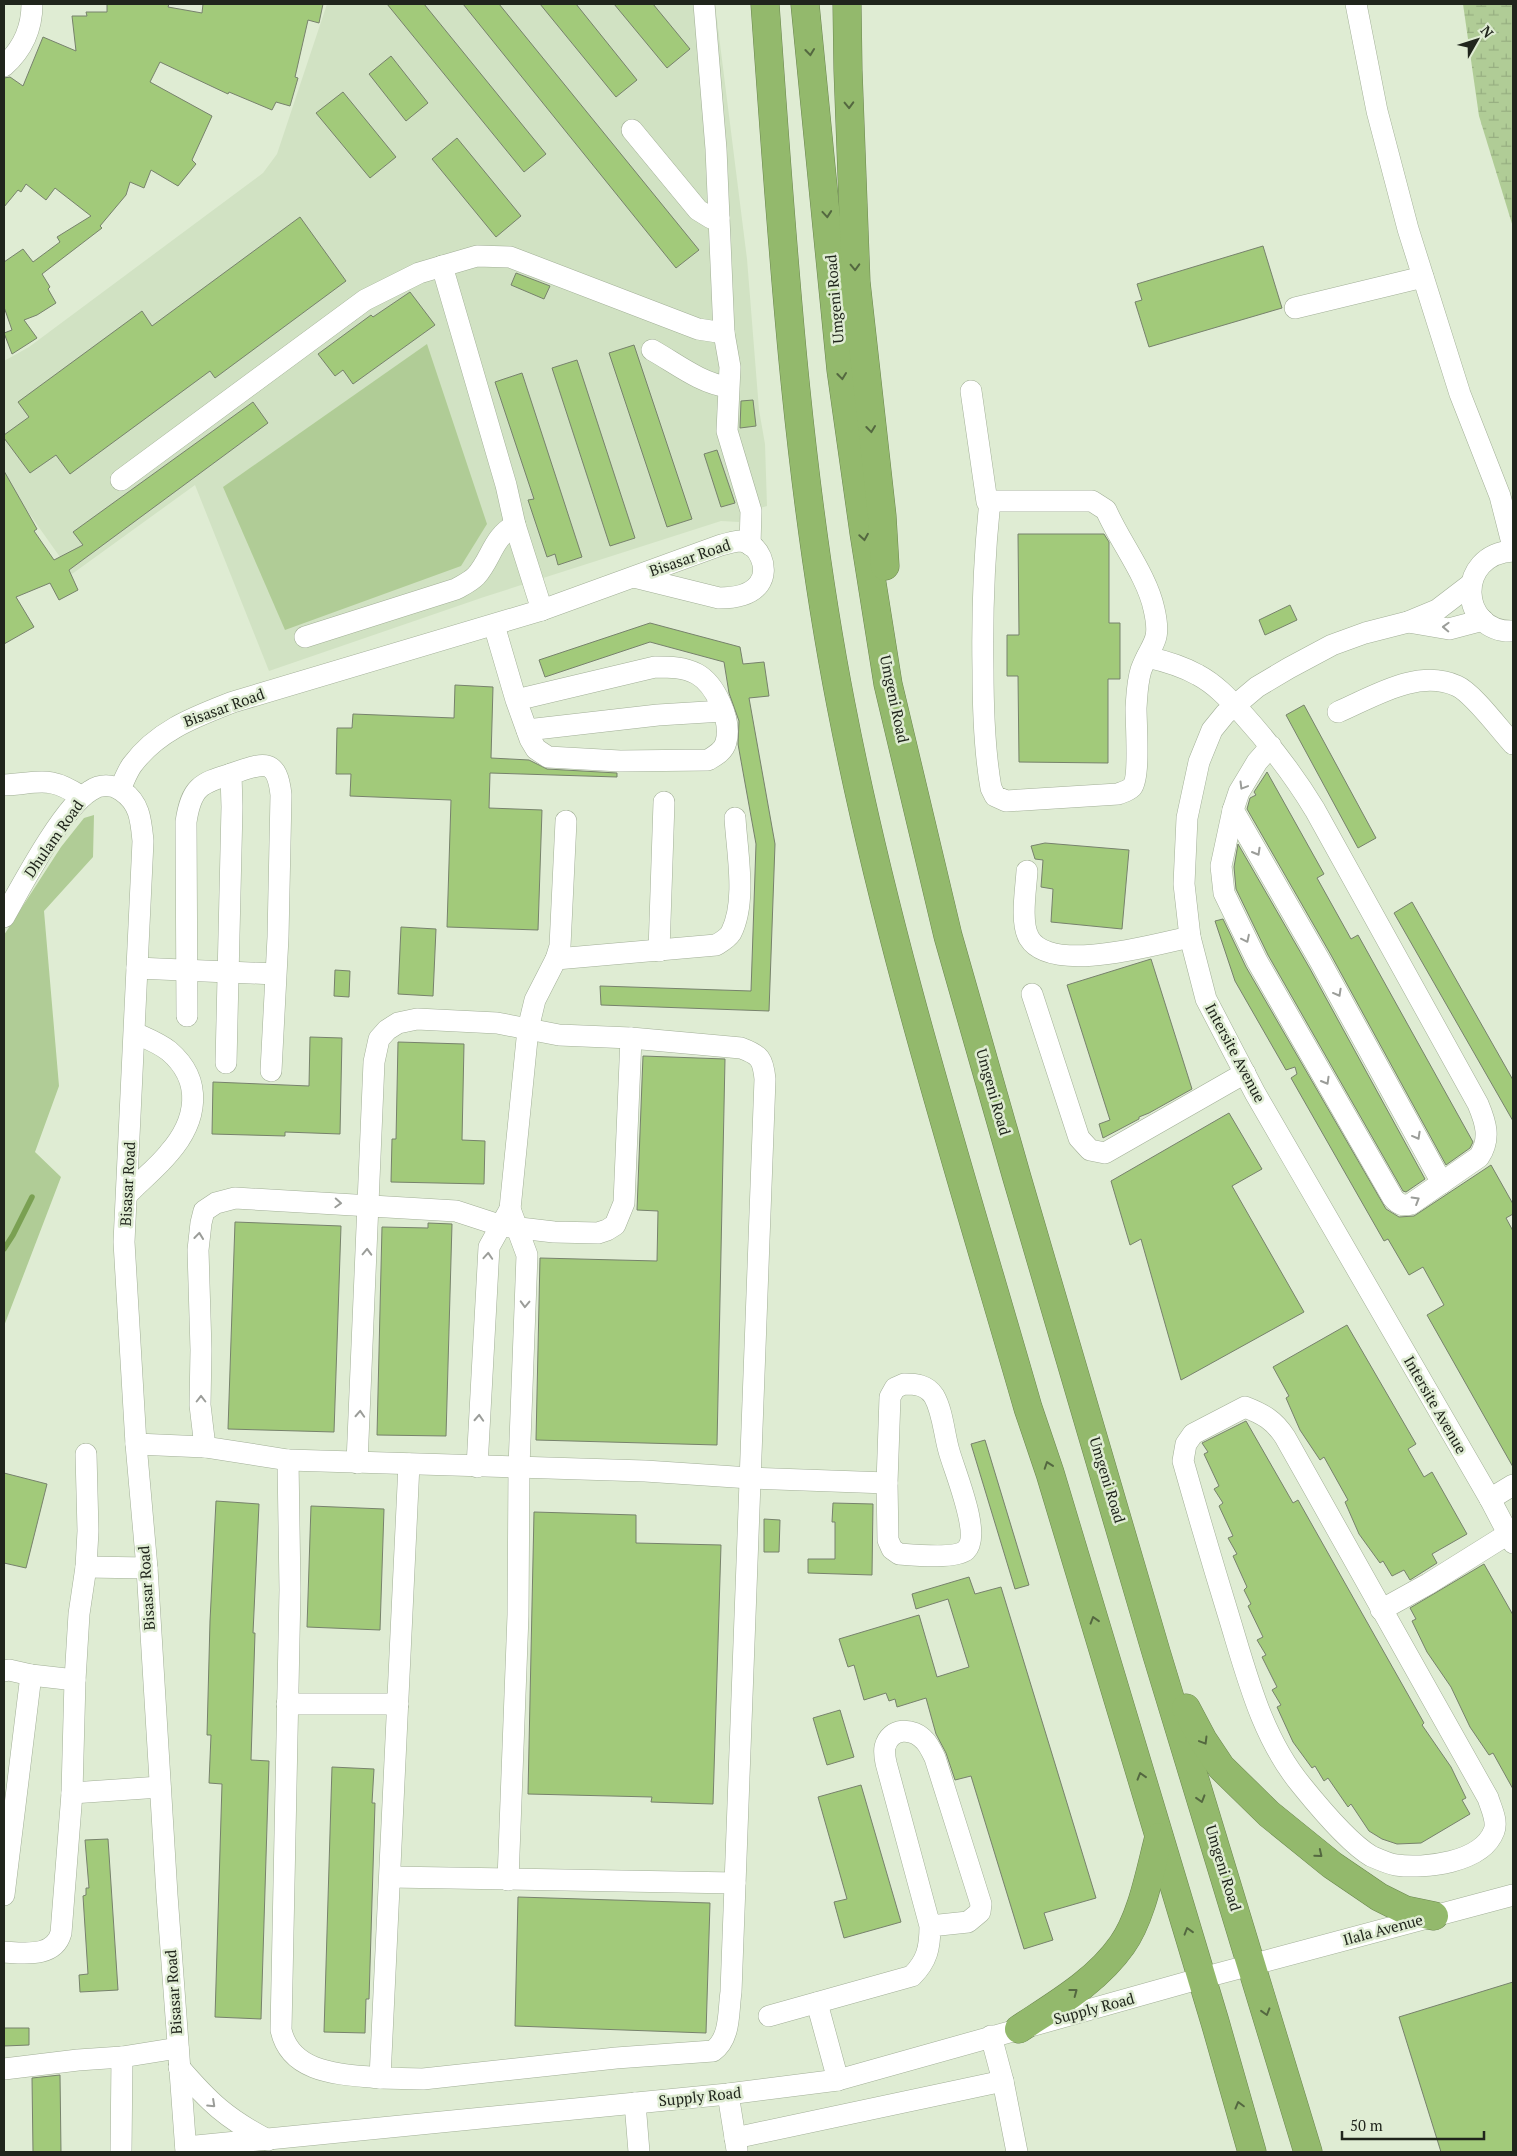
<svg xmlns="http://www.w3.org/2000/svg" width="1517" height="2156" viewBox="0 0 1517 2156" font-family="'PT Serif',serif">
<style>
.built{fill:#d1e2c3}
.wetland{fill:url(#wetland-marsh)}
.green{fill:#b0cc96}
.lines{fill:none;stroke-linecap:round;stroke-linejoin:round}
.stream{stroke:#7aa052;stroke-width:5.5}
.building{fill:#a2ca7a;stroke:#77826c}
.minor-casing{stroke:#a2af97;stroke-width:22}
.highway-casing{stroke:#6b8550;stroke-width:29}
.minor{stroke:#fff;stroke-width:21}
.highway{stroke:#93b96c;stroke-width:28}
.oneway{stroke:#546840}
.oneway2{stroke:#9b9d99}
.labels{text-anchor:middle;stroke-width:5;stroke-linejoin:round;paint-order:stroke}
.street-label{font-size:15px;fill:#20251c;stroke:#dfecd3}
</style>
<defs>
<pattern id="wetland-marsh" width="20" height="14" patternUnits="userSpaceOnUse" patternTransform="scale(1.25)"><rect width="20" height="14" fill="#b0cc96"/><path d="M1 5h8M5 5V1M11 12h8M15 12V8" fill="none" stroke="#97af81"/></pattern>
</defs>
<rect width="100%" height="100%" fill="#dfecd3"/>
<polygon class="built" points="327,4 715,4 747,259 759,410 765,444 767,506 742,513 739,522 721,521 484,597 269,671 195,485 72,574 4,478 4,361 29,347 263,173 277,154"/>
<polygon class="wetland" points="1463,4 1513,4 1513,227 1479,116"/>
<g class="green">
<polygon points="427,344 487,524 461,566 285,630 223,487"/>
<polygon points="94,815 93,857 44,911 59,1086 35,1152 61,1177 4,1326 4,935 61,847 84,818"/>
</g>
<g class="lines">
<polyline class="stream" points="4,1249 13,1235 32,1197"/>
</g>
<g class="building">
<polygon points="107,4 169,4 168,7 202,13 203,4 323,4 319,23 308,20 295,77 298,78 290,106 276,102 272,110 229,92 228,94 160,62 150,82 212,116 192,160 196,164 178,186 151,170 144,188 130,182 126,195 100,226 102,228 42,274 50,287 48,289 56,303 37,315 24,320 37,338 12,354 4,333 12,330 4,307 4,262 23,249 33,262 60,242 57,237 91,216 55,188 46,200 26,184 21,192 18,190 4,207 4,78 10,77 23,86 43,37 76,51 72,16 87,16 86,12 107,12"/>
<polygon points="387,4 424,4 546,154 524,172"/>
<polygon points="463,4 499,4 699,250 676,268"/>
<polygon points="540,4 576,4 637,80 616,97"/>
<polygon points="614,4 653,4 690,49 667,68"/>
<polygon points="391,56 428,103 406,121 369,74"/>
<polygon points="343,92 396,157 370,178 316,113"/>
<polygon points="457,138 521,216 496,237 432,159"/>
<polygon points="300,217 346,281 215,378 210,371 70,474 56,455 30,473 4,438 4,435 29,417 18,402 142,311 152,326"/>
<polygon points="1263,246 1282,308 1149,347 1135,302 1142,300 1137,284"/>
<polygon points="516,273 550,286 544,299 511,285"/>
<polygon points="410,292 435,325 353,384 343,370 335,376 318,354 371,315 373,317"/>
<polygon points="634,345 692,519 667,527 609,353"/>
<polygon points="577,360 635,538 610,546 552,368"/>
<polygon points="522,373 582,557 558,565 555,554 547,557 528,500 534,499 495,382"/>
<polygon points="753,400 756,426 740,428 741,401"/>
<polygon points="253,402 268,423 69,570 78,590 59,600 50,583 16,597 34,627 4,644 4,471 37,529 34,531 54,560 83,545 73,532"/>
<polygon points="717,450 735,503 721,507 704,454"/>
<polygon points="1018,534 1104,534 1109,542 1109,623 1120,623 1120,679 1108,679 1108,763 1019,762 1018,676 1007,676 1007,635 1019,635"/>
<polygon points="1290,605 1297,620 1265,635 1259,620"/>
<polygon points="650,623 740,647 743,664 764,662 769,696 749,698 775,844 769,1011 601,1005 600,986 751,991 756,844 738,744 739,721 729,693 724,662 650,642 545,677 539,660"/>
<polygon points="455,685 493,687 491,758 529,760 547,769 617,773 617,777 490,773 489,808 542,810 538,930 447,927 451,800 350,796 351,774 336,774 337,728 352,728 353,714 454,718"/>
<polygon points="1304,705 1376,838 1358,848 1286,715"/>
<polygon points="1267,772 1324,874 1317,878 1351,939 1358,935 1473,1142 1470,1148 1446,1165 1331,955 1247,809 1250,798 1256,795 1254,792"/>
<polygon points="1045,843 1129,850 1122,929 1051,922 1053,889 1041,887 1043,860 1035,859 1031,846"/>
<polygon points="1238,844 1309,967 1425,1179 1406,1192 1403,1191 1268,955 1236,889 1234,867"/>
<polygon points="1412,902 1513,1080 1513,1121 1394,913"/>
<polygon points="1223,919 1246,967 1386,1209 1399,1217 1414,1216 1491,1165 1513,1204 1513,1214 1506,1218 1513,1231 1513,1467 1427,1315 1444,1305 1423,1267 1409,1275 1388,1239 1384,1241 1291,1078 1297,1074 1295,1067 1286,1070 1235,981 1215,921"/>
<polygon points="401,927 436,929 433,996 398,994"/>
<polygon points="1151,959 1192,1089 1149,1113 1139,1117 1139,1119 1103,1138 1099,1124 1110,1120 1067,985"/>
<polygon points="335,970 350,971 349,997 334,996"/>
<polygon points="310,1037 342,1038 340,1134 285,1132 285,1136 212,1134 213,1082 309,1086"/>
<polygon points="398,1042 464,1044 462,1140 485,1141 484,1184 391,1182 392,1139 396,1139"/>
<polygon points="643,1056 725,1059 717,1445 536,1440 540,1258 657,1261 658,1211 637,1210"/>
<polygon points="1229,1113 1262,1169 1232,1186 1304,1312 1181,1380 1141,1239 1130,1245 1111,1181"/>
<polygon points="235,1222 341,1226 334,1432 228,1429"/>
<polygon points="428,1223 452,1224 446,1436 377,1435 382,1227 428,1228"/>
<polygon points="1347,1325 1416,1444 1408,1449 1424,1477 1432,1472 1467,1534 1432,1554 1437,1563 1410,1580 1404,1570 1392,1576 1383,1561 1380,1563 1359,1534 1345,1502 1348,1500 1324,1457 1320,1460 1300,1430 1286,1398 1289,1396 1273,1367"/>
<polygon points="1246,1421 1293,1503 1298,1500 1424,1723 1422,1725 1451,1767 1466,1798 1462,1800 1470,1814 1421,1843 1397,1844 1382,1839 1369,1831 1351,1804 1348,1807 1328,1778 1324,1781 1315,1766 1312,1768 1293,1742 1277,1707 1281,1705 1272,1690 1277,1687 1262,1657 1266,1655 1257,1640 1263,1637 1248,1606 1251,1604 1244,1590 1247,1587 1233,1556 1237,1554 1228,1538 1233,1536 1219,1506 1223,1503 1214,1489 1219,1486 1204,1454 1208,1452 1202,1443"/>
<polygon points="985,1440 1029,1585 1015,1589 971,1444"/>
<polygon points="4,1473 47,1484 26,1568 4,1563"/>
<polygon points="216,1501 259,1504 253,1633 255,1633 251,1760 269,1761 261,2019 215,2017 222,1784 209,1783 211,1735 207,1735 210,1621"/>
<polygon points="833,1503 873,1504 872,1575 808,1573 808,1559 835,1559 835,1522 832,1522"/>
<polygon points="311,1506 384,1509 380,1630 307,1627"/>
<polygon points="534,1512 636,1515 636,1543 721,1545 713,1804 651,1802 652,1797 528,1794"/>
<polygon points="764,1519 780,1520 779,1552 764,1552"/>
<polygon points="1484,1564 1513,1615 1513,1789 1493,1753 1489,1755 1470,1727 1451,1687 1427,1652 1412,1621 1416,1619 1410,1608"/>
<polygon points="969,1577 975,1594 1001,1587 1096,1898 1044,1913 1053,1940 1024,1949 971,1776 955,1780 946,1753 936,1734 926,1698 897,1707 895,1699 889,1701 886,1693 864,1700 854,1665 848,1667 839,1639 919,1615 937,1677 969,1667 948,1599 916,1609 912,1594"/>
<polygon points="840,1710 854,1757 827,1765 813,1718"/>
<polygon points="332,1767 374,1769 372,1803 375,1803 369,1999 366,1999 365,2033 324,2032"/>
<polygon points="861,1785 901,1922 844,1938 834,1902 847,1899 818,1797"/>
<polygon points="108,1839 118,1990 80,1992 79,1975 88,1974 83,1896 86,1895 86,1888 89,1888 85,1840"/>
<polygon points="518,1897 710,1903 706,2033 515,2026"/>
<polygon points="1513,1982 1513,2152 1441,2152 1399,2017"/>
<polygon points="4,2028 29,2028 29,2045 4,2046"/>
<polygon points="60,2075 61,2152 33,2152 32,2078"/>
</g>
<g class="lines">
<defs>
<g id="minor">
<polyline points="704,4 716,149 724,333 730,367 727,431 751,511 750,545"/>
<polyline points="1356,4 1377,111 1408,229 1460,394 1500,496 1513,547"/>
<path d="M4 66C23 49 32 29 32 4"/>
<polyline points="632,130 698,210 711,218 719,218"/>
<polyline points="442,266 506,485 515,525 542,610"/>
<polyline points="1295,308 1423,277"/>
<path d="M652 350C677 364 700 383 728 387"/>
<path d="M971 391 987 502 990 501H1092L1106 510C1120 542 1147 576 1154 609 1162 644 1151 642 1141 670 1137 683 1137 695 1136 708 1136 723 1140 778 1132 787 1128 791 1123 792 1118 794L1006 801 995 796 991 788C984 749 983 709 983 669 982 613 984 557 990 501"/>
<polyline points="121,480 365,300 419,273 477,256 510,257 698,329 724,333"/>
<path d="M1513 551C1455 554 1459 633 1513 631"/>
<polyline points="1471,584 1437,610 1408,622 1365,633 1332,645 1289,668 1257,687 1225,714 1212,730 1199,762 1187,818 1184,884 1190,937 1206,999 1255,1093 1490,1499 1513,1543"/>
<polyline points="1408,622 1449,629 1483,620"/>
<path d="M494 625 516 700 530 739 536 749 548 757 620 761 708 760C715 756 724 751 726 742 732 720 715 684 697 674 684 667 670 667 655 667L516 700"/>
<path d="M305 637 456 589C463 585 470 582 476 576 492 558 492 538 515 525"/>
<path d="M1147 657C1165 661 1182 666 1198 675 1215 684 1228 698 1241 712 1269 743 1294 775 1315 810L1478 1104C1486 1123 1491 1139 1479 1157L1411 1204C1403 1206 1399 1205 1393 1198L1257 961 1224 893 1221 866 1233 810 1239 792 1257 762 1271 746"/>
<path d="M1338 712C1373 697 1418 668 1457 686 1473 693 1500 730 1513 744"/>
<polyline points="527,730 658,715 723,711"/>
<path d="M4 785C41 783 49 775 82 797"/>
<path d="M120 789C124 781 127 772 132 765 158 730 195 717 233 702L542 610 721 545C727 544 734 541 740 541 759 542 770 569 759 584 750 596 733 598 719 598L634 577"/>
<polyline points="1233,810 1320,961 1442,1183"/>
<path d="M1027 871C1026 889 1020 922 1029 938 1051 975 1156 944 1190 937"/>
<path d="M4 917C21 887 63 807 90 791 100 784 112 784 122 791 140 803 141 821 143 841L124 1242 136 1444 147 1568 167 1895 186 2152"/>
<polyline points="659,951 664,802"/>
<path d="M556 959 716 945C721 942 727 939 731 933 747 902 737 852 735 818"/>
<polyline points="137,968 275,974"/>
<polyline points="1032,994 1079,1138 1090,1150 1105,1153 1245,1073"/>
<path d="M187 1016 186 822C191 788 200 783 231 774"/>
<path d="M226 1063 232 807 231 774C261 764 277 755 281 795L278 937 271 1071"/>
<path d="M128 1194C141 1180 157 1168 169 1153 197 1121 204 1081 169 1051 159 1043 146 1038 135 1033"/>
<path d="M904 1384C916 1384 927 1385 934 1396 943 1412 944 1434 949 1451 954 1470 982 1535 966 1550 956 1559 913 1555 899 1554L892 1549 888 1540 887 1483 890 1397 895 1388Z"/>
<path d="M1245 1407C1263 1414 1274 1420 1285 1437L1488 1798C1491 1808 1498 1821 1494 1831 1482 1863 1424 1869 1396 1865 1389 1864 1378 1859 1371 1856 1349 1843 1319 1807 1302 1786 1262 1738 1247 1676 1229 1617 1213 1565 1198 1514 1183 1461L1186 1444 1193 1434Z"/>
<polyline points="136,1444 205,1447 288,1460 645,1471 750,1478 887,1483"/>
<polyline points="205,1447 200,1405 201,1350 198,1250 201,1223 204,1211 216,1203 235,1198 456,1211 502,1226 554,1232 598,1233 607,1230 615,1225 624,1203 631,1038"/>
<path d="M288 1460 290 1590 281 2030C291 2075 343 2074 380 2078"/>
<path d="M357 1463 374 1062 379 1039 387 1030 398 1023 417 1019 497 1023 559 1035 631 1038 741 1048C760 1055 763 1059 765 1079L731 1992C728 2012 731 2038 713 2051L616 2058 423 2079 380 2078 409 1464"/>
<polyline points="477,1467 489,1247 510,1209 528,1029 535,1000 556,959 560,946 566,821"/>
<polyline points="1490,1499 1513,1485"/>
<polyline points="86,1567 147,1568"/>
<polyline points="1381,1610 1428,1584 1508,1534"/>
<path d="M4 1671 9 1670 31 1675 75 1680 72 1793 61 1933C54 1958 24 1953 4 1952"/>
<polyline points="75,1680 79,1614 86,1567 88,1531 86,1454"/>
<polyline points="287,1704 398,1704"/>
<polyline points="72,1793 160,1787"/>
<polyline points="390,1877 735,1883"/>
<polyline points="508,1880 518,1615 519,1467 527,1255 510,1209"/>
<polyline points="4,1895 31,1675"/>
<polyline points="817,2003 838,2080"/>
<path d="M769 2016 912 1976C927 1961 930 1948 930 1926L886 1763C885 1758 884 1752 885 1747 890 1727 913 1727 925 1741 929 1745 932 1752 935 1758L981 1904 980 1912 968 1922 930 1926"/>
<polyline points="991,2036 1003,2081 1017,2152"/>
<path d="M179 2067C209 2102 227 2119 268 2140"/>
<polyline points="4,2069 78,2060 122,2057 178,2048"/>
<polyline points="728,2094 737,2150"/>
<polyline points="635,2103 639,2152"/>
<polyline points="735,2138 1003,2081"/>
<polyline points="186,2147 728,2094 838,2080 1202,1978 1513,1895"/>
<polyline points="121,2152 122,2057"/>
</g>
<g id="highway">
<path d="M765 4C782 238 796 474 841 705 887 943 961 1175 1028 1408L1050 1473 1215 2022 1252 2152"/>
<polyline points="805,4 841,370 864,533 888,684 948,936 1017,1178 1156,1652 1308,2152"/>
<polyline points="847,4 848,70 856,282 882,516 885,566"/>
<polyline points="1186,1708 1203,1740 1221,1767 1269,1814 1332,1865 1379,1897 1405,1910 1434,1916"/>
<path d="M1019 2029C1055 2005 1096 1982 1122 1945 1142 1917 1150 1871 1159 1837"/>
</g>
</defs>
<use href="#minor" class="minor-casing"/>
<use href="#highway" class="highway-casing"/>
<use href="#minor" class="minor"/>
<use href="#highway" class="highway"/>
</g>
<defs><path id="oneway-chevron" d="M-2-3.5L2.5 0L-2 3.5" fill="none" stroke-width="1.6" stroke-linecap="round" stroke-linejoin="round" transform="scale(1.25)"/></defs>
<g class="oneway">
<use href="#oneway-chevron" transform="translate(810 52) rotate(84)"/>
<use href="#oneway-chevron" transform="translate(849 105) rotate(88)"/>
<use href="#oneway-chevron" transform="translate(827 214) rotate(85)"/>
<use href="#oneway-chevron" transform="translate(855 267) rotate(88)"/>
<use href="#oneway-chevron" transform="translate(842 376) rotate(83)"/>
<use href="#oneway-chevron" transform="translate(871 429) rotate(83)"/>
<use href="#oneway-chevron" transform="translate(864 537) rotate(81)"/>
<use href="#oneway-chevron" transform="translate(1048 1465) rotate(-109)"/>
<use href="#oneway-chevron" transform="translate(1094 1620) rotate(-107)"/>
<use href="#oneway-chevron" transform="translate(1204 1741) rotate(59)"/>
<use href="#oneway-chevron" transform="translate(1141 1776) rotate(-107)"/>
<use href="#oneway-chevron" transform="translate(1201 1799) rotate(73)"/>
<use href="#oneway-chevron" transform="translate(1319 1854) rotate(39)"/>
<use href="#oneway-chevron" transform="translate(1188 1931) rotate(-107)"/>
<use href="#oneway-chevron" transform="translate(1074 1992) rotate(-37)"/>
<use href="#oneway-chevron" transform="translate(1266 2012) rotate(73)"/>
<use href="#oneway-chevron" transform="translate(1239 2105) rotate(-105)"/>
</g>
<g class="oneway2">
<use href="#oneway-chevron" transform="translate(1446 627) rotate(-178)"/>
<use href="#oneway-chevron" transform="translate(1243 786) rotate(121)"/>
<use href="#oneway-chevron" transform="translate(1257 852) rotate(60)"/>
<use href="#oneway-chevron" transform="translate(1246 939) rotate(64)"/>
<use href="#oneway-chevron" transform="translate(1338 993) rotate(61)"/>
<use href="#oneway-chevron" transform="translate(1326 1081) rotate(60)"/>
<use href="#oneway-chevron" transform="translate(1417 1136) rotate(61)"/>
<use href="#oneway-chevron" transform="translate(1416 1200) rotate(-31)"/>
<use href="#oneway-chevron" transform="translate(338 1203) rotate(3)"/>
<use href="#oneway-chevron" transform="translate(199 1236) rotate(-84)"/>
<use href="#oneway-chevron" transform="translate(367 1252) rotate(-88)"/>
<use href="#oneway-chevron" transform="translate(488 1256) rotate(-86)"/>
<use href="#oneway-chevron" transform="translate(525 1304) rotate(92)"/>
<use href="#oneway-chevron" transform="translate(201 1399) rotate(-90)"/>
<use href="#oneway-chevron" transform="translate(360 1414) rotate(-87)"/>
<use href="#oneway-chevron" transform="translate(479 1418) rotate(-87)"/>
<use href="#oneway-chevron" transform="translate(212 2104) rotate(43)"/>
</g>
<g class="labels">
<g class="street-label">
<text transform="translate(835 299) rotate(-95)" y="5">Umgeni Road</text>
<text transform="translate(690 558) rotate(-19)" y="5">Bisasar Road</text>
<text transform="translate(894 699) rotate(78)" y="5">Umgeni Road</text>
<text transform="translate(224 708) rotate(-20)" y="5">Bisasar Road</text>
<text transform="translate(54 839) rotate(-55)" y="5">Dhulam Road</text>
<text transform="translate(1235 1053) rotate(62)" y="5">Intersite Avenue</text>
<text transform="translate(993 1092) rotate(74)" y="5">Umgeni Road</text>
<text transform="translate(128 1184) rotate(-87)" y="5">Bisasar Road</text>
<text transform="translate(1435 1405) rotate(60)" y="5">Intersite Avenue</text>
<text transform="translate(1107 1480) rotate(73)" y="5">Umgeni Road</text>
<text transform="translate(147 1588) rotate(-94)" y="5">Bisasar Road</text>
<text transform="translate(1223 1868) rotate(73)" y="5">Umgeni Road</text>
<text transform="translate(1383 1930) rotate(-15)" y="5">Ilala Avenue</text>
<text transform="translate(174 1992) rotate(-94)" y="5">Bisasar Road</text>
<text transform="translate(1094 2009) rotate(-15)" y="5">Supply Road</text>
<text transform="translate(700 2097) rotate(-6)" y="5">Supply Road</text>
</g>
</g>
<rect width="1517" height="2156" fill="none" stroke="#20251c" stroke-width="10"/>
<g transform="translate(1477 40) rotate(51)" stroke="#dfecd3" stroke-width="4" paint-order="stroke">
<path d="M0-4L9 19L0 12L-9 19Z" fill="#20251c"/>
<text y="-8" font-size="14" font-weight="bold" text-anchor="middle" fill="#20251c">N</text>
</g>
<path d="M1342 2131v8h142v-8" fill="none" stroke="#20251c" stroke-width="2.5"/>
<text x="1350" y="2131" font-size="15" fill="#20251c" stroke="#dfecd3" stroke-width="4" paint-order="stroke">50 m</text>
</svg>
